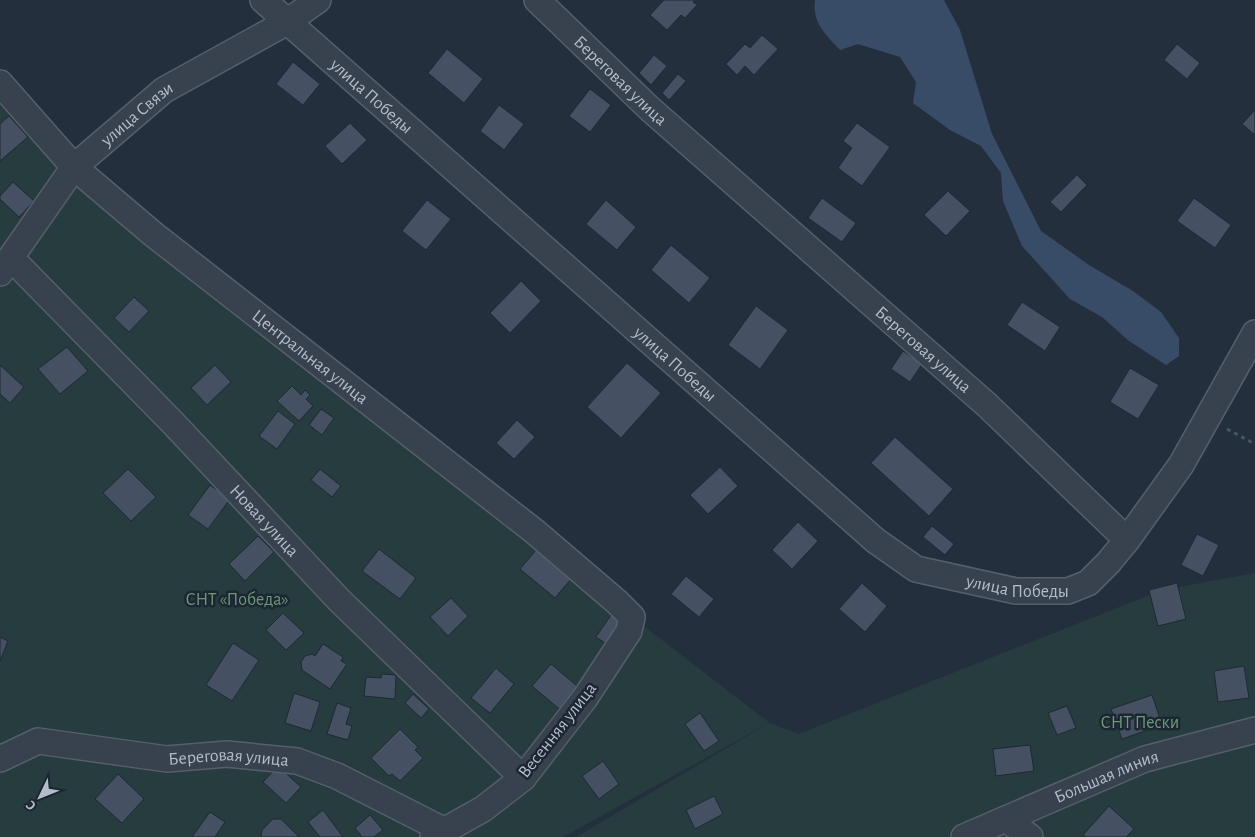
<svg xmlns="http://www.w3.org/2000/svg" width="1255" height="837" viewBox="0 0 1255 837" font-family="'Alegreya Sans',sans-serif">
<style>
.green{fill:#263c3f}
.water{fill:#394c67}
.building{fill:#455162;stroke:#1f2835}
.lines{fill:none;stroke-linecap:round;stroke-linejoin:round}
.street-casing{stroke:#565f6c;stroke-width:28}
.path{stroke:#44595c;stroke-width:3;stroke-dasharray:4 4;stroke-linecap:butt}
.street{stroke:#38414e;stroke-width:25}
.labels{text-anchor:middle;stroke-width:5;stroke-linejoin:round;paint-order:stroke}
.street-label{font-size:18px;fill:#b4bcc9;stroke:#1d2633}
.park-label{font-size:18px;fill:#6b9a76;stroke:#1d2633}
</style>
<rect width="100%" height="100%" fill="#242f3e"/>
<polygon class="green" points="0,83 74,167 632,617 770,723 799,734 1162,590 1255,573 1255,837 576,837 769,723 563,837 0,837"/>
<path class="water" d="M815 0H944L960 30 992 134 1041 231 1089 265 1133 291 1161 312 1179 338V356L1166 365 1129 341 1102 317 1070 299 1022 246 1003 201 1001 173 981 146 950 130 913 103 916 82 900 57 858 44 840 50C826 35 812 23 815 0Z"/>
<g class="building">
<polygon points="664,0 695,0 693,2 697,5 685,18 681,15 667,30 650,15"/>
<polygon points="762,35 778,49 754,75 745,66 737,75 726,64 745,44 750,48"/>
<polygon points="1177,44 1200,63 1187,79 1164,60"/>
<polygon points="447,49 483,79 464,103 428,73"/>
<polygon points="654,55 667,66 651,85 639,73"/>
<polygon points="293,62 320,84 303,105 276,84"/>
<polygon points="678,74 686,81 669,100 662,93"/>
<polygon points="590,89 611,105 590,132 569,116"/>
<polygon points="499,105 524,124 504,150 480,131"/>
<polygon points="1255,110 1255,135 1242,124"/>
<polygon points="9,116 28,137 0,161 0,124"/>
<polygon points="350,123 367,140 342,164 325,146"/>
<polygon points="857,123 890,147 862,186 838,168 852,148 843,141"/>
<polygon points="1077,175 1087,185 1061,212 1050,202"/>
<polygon points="13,182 34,201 19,217 0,199 0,196"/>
<polygon points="948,191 970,211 946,236 924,215"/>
<polygon points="822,198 856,223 842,242 808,218"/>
<polygon points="1194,198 1231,225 1215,248 1177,221"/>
<polygon points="427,200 451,219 426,250 402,231"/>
<polygon points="606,200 636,227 617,250 586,224"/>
<polygon points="671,245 710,278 689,303 651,270"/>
<polygon points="521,281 541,301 510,333 490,313"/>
<polygon points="134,297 149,311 129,332 114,318"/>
<polygon points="1022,302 1060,327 1045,351 1007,325"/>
<polygon points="756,306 788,330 760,369 728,345"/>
<polygon points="67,347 88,371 60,394 38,369"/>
<polygon points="903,351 922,364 910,382 891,369"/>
<polygon points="627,363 661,393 621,438 587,407"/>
<polygon points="0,365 24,387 10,403 0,394"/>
<polygon points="215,365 231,382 207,405 191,388"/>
<polygon points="1130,368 1159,385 1138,419 1110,402"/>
<polygon points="292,386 301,395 305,390 310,395 306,399 313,406 299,421 277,401"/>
<polygon points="321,409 334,418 322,435 309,425"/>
<polygon points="278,411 295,424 277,449 259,436"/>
<polygon points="517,420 535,437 514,459 496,443"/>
<polygon points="895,437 953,489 929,516 871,463"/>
<polygon points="720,467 738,486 708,514 690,495"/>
<polygon points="128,469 156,497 131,521 103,493"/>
<polygon points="320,469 341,486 332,497 311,480"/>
<polygon points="210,485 230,499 208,529 188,515"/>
<polygon points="798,522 818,541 792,569 772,550"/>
<polygon points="932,526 954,544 945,555 923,537"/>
<polygon points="1197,534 1219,545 1203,576 1181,565"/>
<polygon points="258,536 274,552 245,581 229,564"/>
<polygon points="379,549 416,578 400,599 362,571"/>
<polygon points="536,550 571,579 555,598 520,569"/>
<polygon points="686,576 714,599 699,617 671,594"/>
<polygon points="862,583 887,606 865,632 839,609"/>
<polygon points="1177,583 1186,619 1158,626 1149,590"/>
<polygon points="451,598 468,616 448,636 430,617"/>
<polygon points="615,609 630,620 611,647 596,637"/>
<polygon points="283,613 304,633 286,650 266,630"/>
<polygon points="0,637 8,641 0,661"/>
<polygon points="233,643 259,660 232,701 206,685"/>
<polygon points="323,644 343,657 341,661 347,664 330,689 302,670 301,662 305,656 312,654 315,656"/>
<polygon points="551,664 583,691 564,713 532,686"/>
<polygon points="1244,666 1249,698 1218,702 1214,671"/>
<polygon points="496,668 514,684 490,713 471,698"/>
<polygon points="382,674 396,675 395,699 364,696 366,677 381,678"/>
<polygon points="294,693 320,702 311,731 285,723"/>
<polygon points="413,694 429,709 421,718 405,703"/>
<polygon points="1152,695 1162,725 1122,739 1111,709"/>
<polygon points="337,703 351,708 346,724 352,726 348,740 327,734"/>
<polygon points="1067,706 1076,728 1057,735 1048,713"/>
<polygon points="700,713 719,741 704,751 685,724"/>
<polygon points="400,729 418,747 415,750 423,758 400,781 392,774 389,776 371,758"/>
<polygon points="1030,745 1034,771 996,776 993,749"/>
<polygon points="603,761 619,784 599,799 582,776"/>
<polygon points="278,766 301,787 286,803 263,782"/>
<polygon points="118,774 144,799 122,823 95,799"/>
<polygon points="714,796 723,814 695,829 686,810"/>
<polygon points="1109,806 1134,829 1126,837 1086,837 1083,835"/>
<polygon points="323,810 343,837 320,837 308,822"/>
<polygon points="210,812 225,822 215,837 192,837"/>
<polygon points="370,815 383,830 374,837 362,837 355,828"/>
<polygon points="273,819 281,819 299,837 261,837 262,830"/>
</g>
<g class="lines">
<defs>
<g id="street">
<path id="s1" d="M263 0 876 541 916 569 1016 591H1068L1088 583 1108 563 1127 540 1181 465 1255 333"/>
<path id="s2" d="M537 0 650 109 987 405 1127 540"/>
<path id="s3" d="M0 83 74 167 153 234 534 531 617 602 632 617 629 631 585 698 523 778 483 809 433 837"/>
<path id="s4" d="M11 258 174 424 339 600 523 778"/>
<path id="s5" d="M0 273 74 167 164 90 287 22 318 0"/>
<path id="s6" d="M0 759 38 741 167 759 227 754 297 761 337 776 445 831"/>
<polyline points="1006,819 1030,837"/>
<path id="s7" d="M964 837 1145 759 1255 730"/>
</g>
</defs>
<use href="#street" class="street-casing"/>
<polyline class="path" points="1227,429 1255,444"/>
<use href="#street" class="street"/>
</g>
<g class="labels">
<g class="street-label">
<text dy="6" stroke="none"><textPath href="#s2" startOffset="116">Береговая улица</textPath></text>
<text dy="6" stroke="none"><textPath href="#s1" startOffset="145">улица Победы</textPath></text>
<text dy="6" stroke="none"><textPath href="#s5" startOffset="212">улица Связи</textPath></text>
<text dy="6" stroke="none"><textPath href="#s2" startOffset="521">Береговая улица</textPath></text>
<text dy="6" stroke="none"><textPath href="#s3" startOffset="415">Центральная улица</textPath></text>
<text dy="6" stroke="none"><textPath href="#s1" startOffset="550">улица Победы</textPath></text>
<text dy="6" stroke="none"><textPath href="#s4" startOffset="365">Новая улица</textPath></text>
<text dy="6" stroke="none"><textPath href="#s1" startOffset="970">улица Победы</textPath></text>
<text transform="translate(557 730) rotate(-52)" y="6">Весенняя улица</text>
<text dy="6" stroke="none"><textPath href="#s6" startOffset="234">Береговая улица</textPath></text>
<text dy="6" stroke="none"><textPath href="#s7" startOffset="155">Большая линия</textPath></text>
</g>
<g class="park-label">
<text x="237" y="605">СНТ «Победа»</text>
<text x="1140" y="728">СНТ Пески</text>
</g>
</g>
<g transform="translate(40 797) rotate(227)" stroke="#1d2633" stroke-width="4" paint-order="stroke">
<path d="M0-4L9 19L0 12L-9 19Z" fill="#b4bcc9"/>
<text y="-8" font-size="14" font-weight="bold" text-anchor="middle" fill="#b4bcc9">С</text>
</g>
</svg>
